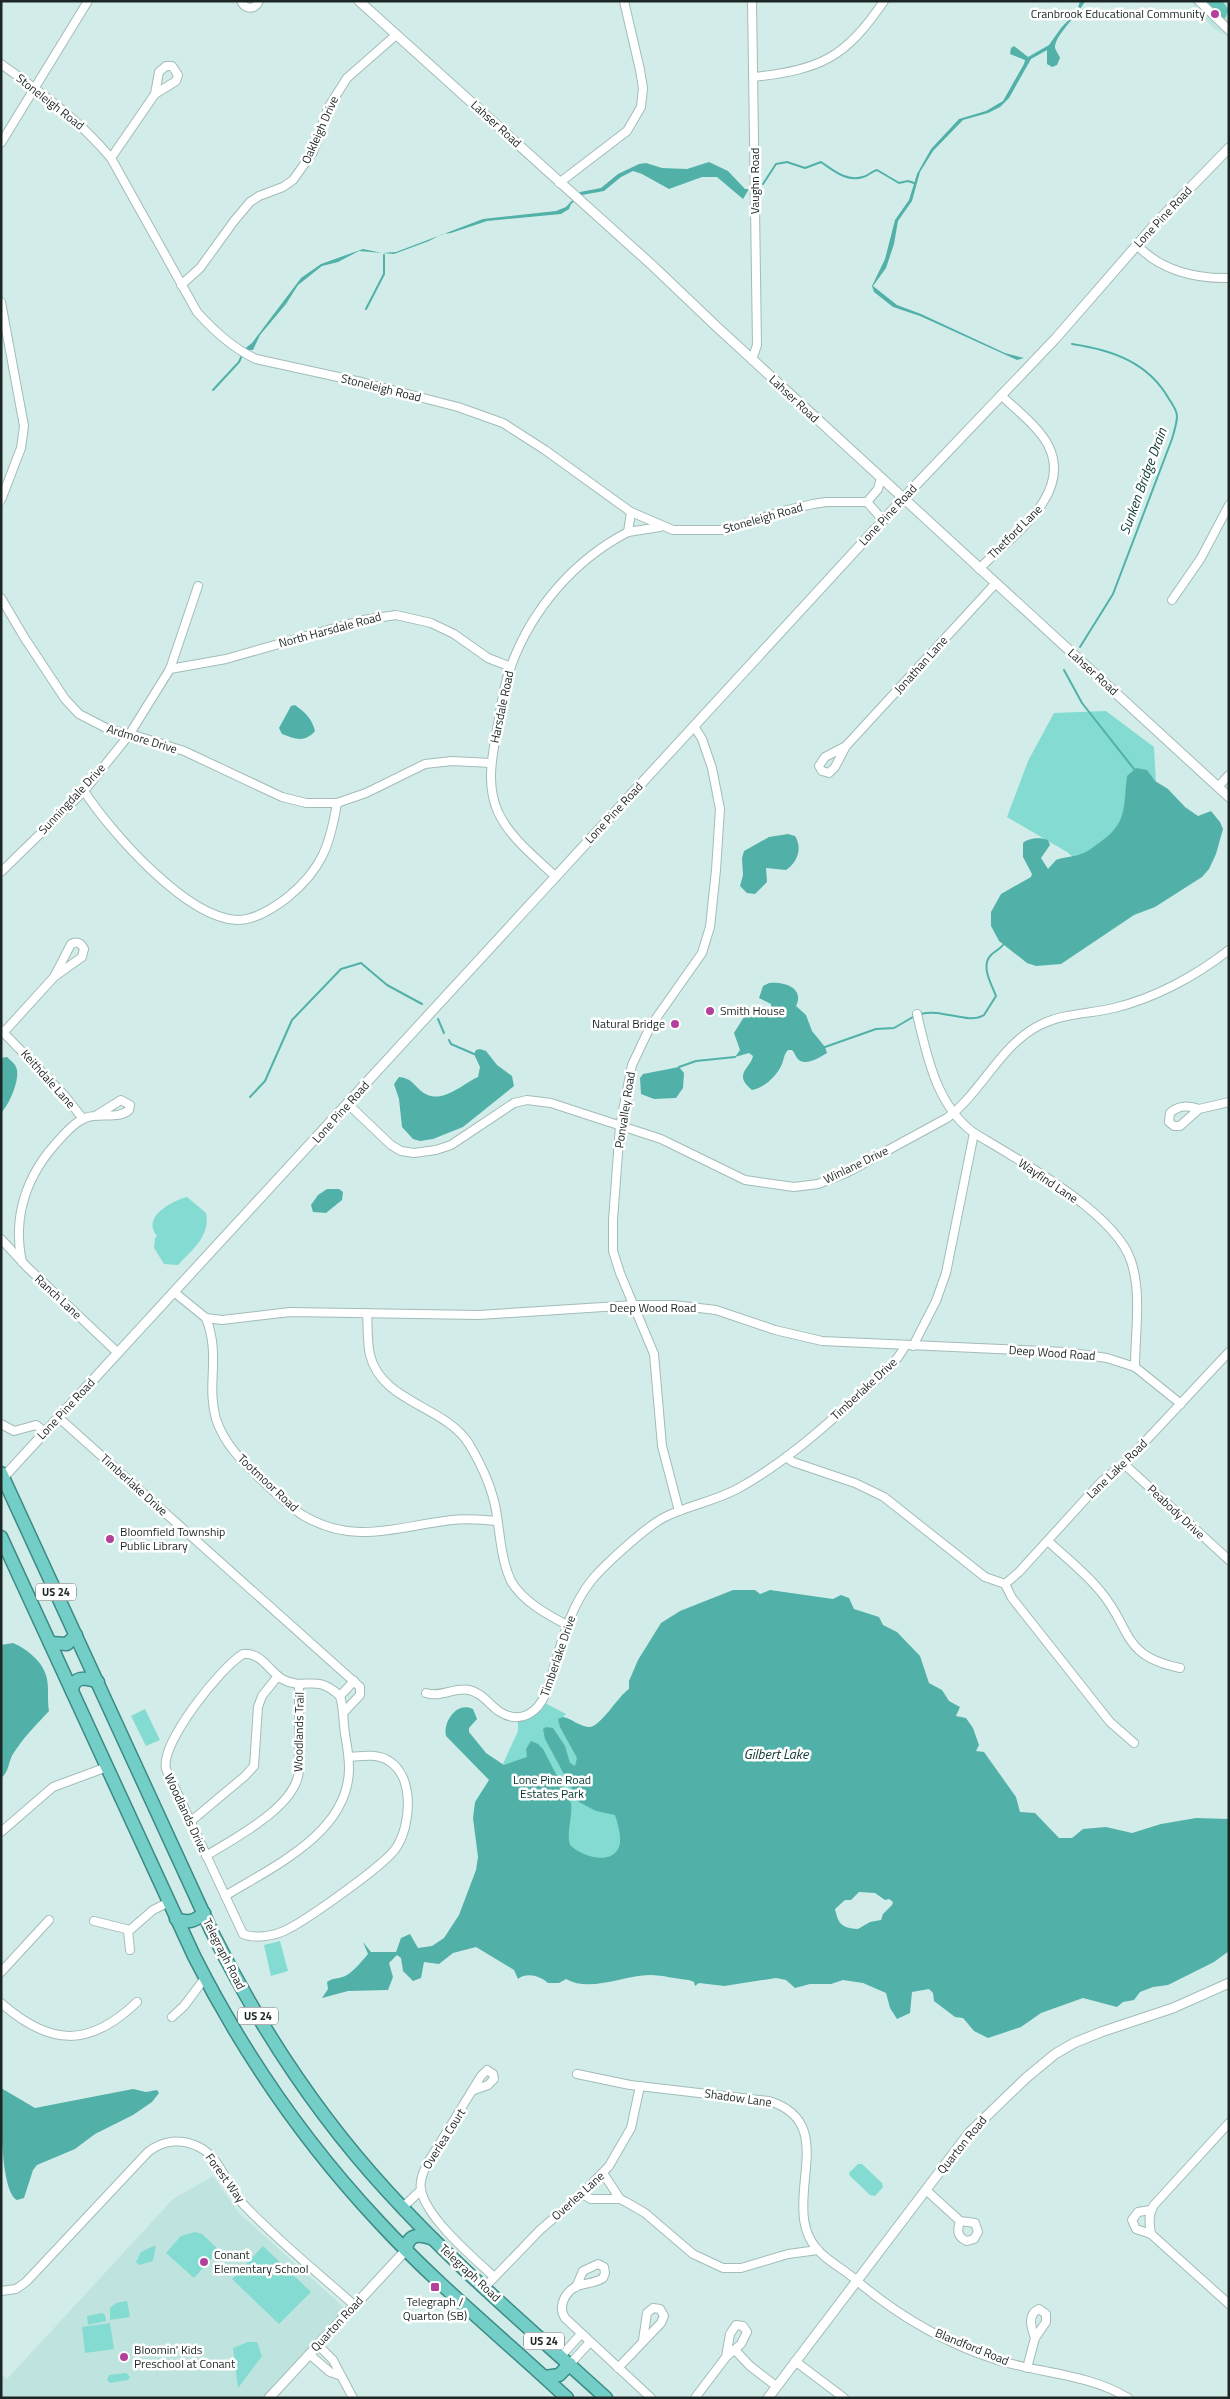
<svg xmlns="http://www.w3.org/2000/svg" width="1230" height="2399" viewBox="0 0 1230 2399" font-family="'Titillium Web',sans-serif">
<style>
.built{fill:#bfe4df}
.green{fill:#83dbd1}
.forest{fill:#63c3b9}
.water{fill:#51b1a8;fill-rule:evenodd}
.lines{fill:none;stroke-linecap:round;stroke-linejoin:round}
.stream{stroke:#51b1a8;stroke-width:2}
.minor-casing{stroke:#a2bcb9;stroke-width:10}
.tertiary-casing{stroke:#a2bcb9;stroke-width:11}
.trunk-casing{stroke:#3c8b85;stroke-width:15}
.minor{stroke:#fff;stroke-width:8}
.tertiary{stroke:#fff;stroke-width:9}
.trunk{stroke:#72cec6;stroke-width:12}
.poi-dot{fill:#b3409b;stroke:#fff;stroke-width:2}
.labels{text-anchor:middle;stroke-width:5;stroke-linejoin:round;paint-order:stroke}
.shield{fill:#fff;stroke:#606766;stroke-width:1}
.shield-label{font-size:11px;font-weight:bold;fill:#1c2625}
.poi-label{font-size:12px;fill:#1c2625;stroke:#fff;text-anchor:start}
.street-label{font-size:12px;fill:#1c2625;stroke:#fff}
.park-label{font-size:12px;fill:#053531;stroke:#fff}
.water-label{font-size:14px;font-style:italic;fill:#14413d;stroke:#fff}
</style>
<rect width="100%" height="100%" fill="#d2ede9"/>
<g class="built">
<polygon points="1190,1 1229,1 1229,37 1213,28"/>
<polygon points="213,2176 240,2214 348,2311 266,2398 1,2398 1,2374 7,2379 173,2199"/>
</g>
<g class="green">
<polygon points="1106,711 1154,747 1157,802 1089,871 1067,852 1007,817 1028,761 1054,713"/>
<path d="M187 1197 206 1213C211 1235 192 1250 178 1265L164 1264 154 1248 155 1238 157 1236C141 1217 172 1201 187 1197Z"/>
<path d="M545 1703 566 1714 563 1717 645 1848 578 1873 503 1764 518 1731V1721C530 1719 540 1714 545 1703Z"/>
<polygon points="145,1709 160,1740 146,1746 131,1716"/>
<polygon points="280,1941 288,1971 271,1976 264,1945"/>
<polygon points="858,2164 862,2164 882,2183 883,2187 875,2196 870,2195 850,2176 849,2173"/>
<polygon points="195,2232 202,2234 219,2250 194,2278 166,2253 181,2236"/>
<polygon points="156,2245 153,2261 140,2265 136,2262 141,2252"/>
<polygon points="263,2246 311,2292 279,2324 232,2279"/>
<polygon points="127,2301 130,2317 110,2320 110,2308 116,2303"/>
<polygon points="102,2313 105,2315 106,2321 88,2325 87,2316"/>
<polygon points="110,2323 114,2349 85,2353 82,2327"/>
<polygon points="248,2342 257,2342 262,2356 238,2388 233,2348"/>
<polygon points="126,2373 130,2377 128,2380 110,2383 107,2380 109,2375"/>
</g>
<polygon class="forest" points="1205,1 1222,1 1229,10 1224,20"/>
<g class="water">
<path d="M1080 1H1085C1080 13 1054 36 1055 48 1056 51 1059 55 1060 58L1057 65 1052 67 1047 64V50L1031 59 1009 98 1000 107 988 113 963 120 933 151 920 172 912 201 898 221 894 244 886 268 873 286 897 305 921 314 1005 353 1024 358 1017 360 920 316 893 307 874 292 872 286 885 259 895 220 909 200 917 174 931 149 959 119 986 111 1003 101 1024 64 1025 60 1010 54 1011 48 1014 46 1028 57 1049 45 1061 28 1077 11Z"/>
<polygon points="709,162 728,171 745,189 749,189 743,199 717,177 702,177 669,189 642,174 633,171 621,177 604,191 582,195 571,204 569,209 561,214 487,221 451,233 442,234 429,241 394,254 359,251 338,262 322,266 298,285 286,304 260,335 253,350 243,350 252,343 301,278 321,264 363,249 382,253 396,252 483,219 556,211 566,207 580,192 601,188 618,174 639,164 646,163 662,168 687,169"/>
<path d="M295 705C306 713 312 719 315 731 305 743 295 739 282 734L279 728 291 706Z"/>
<path d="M1136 768 1147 770 1155 781 1168 789 1185 807 1198 816 1211 811 1220 822 1223 829 1216 854 1209 869 1202 877 1155 907 1134 915 1061 964 1036 966 1027 963 999 941 991 926V912L1001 894 1031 877 1032 874 1023 857V843C1028 838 1041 837 1048 840L1050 845 1041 858 1048 869 1056 860C1063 857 1071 857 1078 855 1086 853 1092 848 1099 843 1128 823 1123 808 1127 776Z"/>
<path d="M788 834 795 836C803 848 797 863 786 870L766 868 767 882 755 894 747 893 740 886 743 875 742 858 744 851 769 837Z"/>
<path d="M769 983C784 981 805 988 796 1006L806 1015 812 1031 825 1047 827 1053C820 1057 807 1066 799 1060 796 1058 795 1053 792 1050H788C784 1054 784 1059 782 1064 777 1076 764 1088 752 1090 732 1074 751 1068 753 1056L749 1053 735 1057 740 1050 734 1033 747 1012H771V1004L759 998 763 986Z"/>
<path d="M480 1049 486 1051 497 1065 512 1076 514 1086 463 1127 433 1139 420 1141 413 1139 402 1127 399 1099 394 1084 399 1077C411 1078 413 1084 421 1091 440 1107 462 1084 478 1077L480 1067 474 1054 476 1050Z"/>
<path d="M7 1057C11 1061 16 1064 17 1070 19 1082 9 1105 1 1113V1058Z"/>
<polygon points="679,1067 684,1073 683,1088 676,1098 654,1099 641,1094 640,1078 643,1074"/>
<polygon points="327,1189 339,1189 343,1192 342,1200 326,1213 313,1212 311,1205 318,1195"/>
<path d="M733 1590H755L760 1594 770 1590 833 1599 841 1595 849 1598 854 1609 879 1617 883 1625 897 1632 920 1656 929 1683 942 1690 949 1701 960 1707 956 1716 966 1718 973 1728 979 1745 976 1751 984 1752 1016 1797 1020 1812 1035 1813 1059 1838H1072L1083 1829 1106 1827 1132 1833 1161 1824 1196 1818 1229 1819V1951L1214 1962 1168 1985 1153 1987 1140 1992 1134 2000 1123 2002 1117 2007 1083 1998 1041 2013 1021 2027 988 2038 974 2031 963 2018 955 2017 934 2001 933 1993 929 1989 912 1992 910 2013 897 2019 890 2008 886 1993 863 1983 843 1980 831 1984H810L795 1988 786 1980 776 1978 724 1986 699 1983 695 1986 694 1982 689 1980C675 1979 663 1975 650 1975 623 1975 591 1993 566 1979L559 1983H548C540 1976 527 1972 518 1979L514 1970 476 1947 453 1953 439 1964 424 1962 421 1978 413 1981 403 1971 401 1958 397 1955 389 1963 393 1977 388 1990 348 1991 322 1998 328 1989 327 1982C334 1977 341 1979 347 1975 356 1969 361 1962 368 1954L363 1942 371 1952H396L401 1938 410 1934 418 1948 432 1946 444 1938 459 1915 476 1870 478 1857 473 1818 475 1802 489 1780 446 1736C443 1721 457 1701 473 1709L477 1719 469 1728V1732L486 1753 504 1765 527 1757 526 1749 531 1741 538 1744 543 1749 571 1803C573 1817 566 1830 570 1845 580 1855 609 1866 618 1849 623 1841 618 1824 615 1815L596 1811 579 1802 545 1739 543 1729 546 1727 553 1728 565 1746 570 1763 575 1766 577 1758 560 1727 558 1719 563 1717C571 1718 580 1727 589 1727 601 1727 618 1696 629 1689V1681L638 1660 661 1623 680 1611ZM859 1892 875 1893 885 1900 889 1899 893 1902 892 1905 883 1914 881 1920 870 1922 858 1929C841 1928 838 1923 835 1909L845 1900H851Z"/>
<path d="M13 1643C27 1649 44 1662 47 1679 49 1689 47 1700 49 1711 36 1725 23 1738 13 1754 8 1762 9 1773 1 1778V1645Z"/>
<path d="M1 2088 35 2108 133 2089 146 2092 157 2090 159 2093 152 2102 133 2115 95 2134 75 2149 37 2165 33 2170 24 2198 17 2200C0 2191 1 2110 1 2088Z"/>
</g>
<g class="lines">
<g class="stream">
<path d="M763 184 776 164 787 162 805 168 821 162C833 170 846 182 863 177 868 176 872 171 877 170L899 183 908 181 914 183"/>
<polyline points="366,309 384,274 384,255"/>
<path d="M1072 344C1112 350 1148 362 1169 399 1172 404 1177 410 1177 416 1177 423 1174 432 1172 439L1113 594 1080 647"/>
<polyline points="213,390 239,362 243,353"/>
<polyline points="1064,670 1082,703 1134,769"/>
<path d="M921 1014C942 1008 968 1025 984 1015L996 996C992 985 980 966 991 955 995 951 1000 949 1003 945"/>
<polyline points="438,1019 444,1033"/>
<polyline points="449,1040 451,1044 474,1054"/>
<polyline points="825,1047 876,1029 894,1028 913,1017"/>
<polyline points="679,1067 696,1061 735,1057"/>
<polyline points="250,1097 265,1081 292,1020 341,969 361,963 387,985 422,1004"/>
</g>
<defs>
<g id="minor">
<path d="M241 1C245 10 255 10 259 1"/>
<polyline points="752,1 757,345 752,360"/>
<polyline points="1199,1 1229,30"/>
<path d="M1 64C42 93 79 120 111 158L197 312C214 331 232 348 256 359L361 382 458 407 503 423 545 450 631 512 673 530H725L783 511 813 504 826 502H867L883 520"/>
<path d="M754 77C822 69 845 58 884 1"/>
<polyline points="1,143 88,1"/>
<polyline points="111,158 155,94 176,81 178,75 172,66 166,66 159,72 155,94"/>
<polyline points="559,183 627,131 641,107 643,88 640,70 624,1"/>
<path d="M1137 245C1160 270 1195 279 1229 278"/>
<polyline points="181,285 200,268 234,221 250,202 259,196 283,187 293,180 313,152 328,108 347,78 396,35"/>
<polyline points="1,302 24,426 21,448 1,500"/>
<polyline points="867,502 878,489 881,478"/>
<polyline points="628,532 660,527"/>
<path d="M979 569C1010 537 1074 495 1048 445 1038 426 1016 410 1001 395"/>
<polyline points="1,598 24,637 65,699 79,714 110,730 137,736 184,751 282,797 306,803 337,803"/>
<polyline points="1172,600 1201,558 1229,505"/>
<polyline points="170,669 226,659 363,620 396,615 431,623 454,634 488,658 511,667"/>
<polyline points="846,746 835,767 829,773 822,771 819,766 825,757 846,746 995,584"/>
<polyline points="1218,787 1229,775"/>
<path d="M84 791C110 831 186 918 237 920 255 920 274 908 288 897 322 869 330 845 337 803L366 793 425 764 452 761 491 763"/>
<polyline points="1,872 84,791 129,735 170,669 198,586"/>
<path d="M556 877C535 857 510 838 498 812 486 785 492 757 497 730 501 709 503 686 511 666 532 609 574 560 628 532L631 512"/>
<path d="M917 1014C927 1057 937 1106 974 1133 1017 1159 1116 1213 1131 1261 1142 1293 1135 1333 1135 1367"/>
<polyline points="1,1030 65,1096 83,1119"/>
<path d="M4 1032 54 977 82 957 84 949C81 943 77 941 71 944L54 977"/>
<path d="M348 1104 391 1145 401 1151 414 1153 436 1150 451 1145 514 1103 527 1100 551 1103 661 1139 745 1180 794 1187 818 1184 846 1173 947 1118C982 1092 1000 1045 1040 1025 1063 1013 1090 1014 1114 1008 1155 998 1196 976 1229 950"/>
<path d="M1199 1109C1188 1105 1179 1105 1170 1113L1169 1122 1174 1126H1180L1199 1109 1229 1102"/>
<polyline points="1,1239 27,1267 118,1353"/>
<path d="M22 1262C12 1216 27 1174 59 1140 66 1132 75 1122 85 1118 99 1112 118 1120 129 1110L130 1105 121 1100 97 1115"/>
<polyline points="174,1292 206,1318 222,1320 290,1312 479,1315 634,1305 674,1305 716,1310 775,1330 822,1341 1065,1352 1107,1358 1135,1367 1181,1404"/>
<path d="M367 1313C368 1327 367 1342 370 1355 382 1403 444 1405 469 1444 481 1464 492 1488 496 1510 500 1533 501 1560 511 1581 522 1601 548 1615 567 1625"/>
<path d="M206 1318C221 1356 206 1384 216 1419 225 1446 244 1463 264 1482 276 1493 289 1507 304 1516 356 1546 398 1526 452 1520 467 1518 482 1520 497 1521"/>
<polyline points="913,1346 936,1301 946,1273 974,1133"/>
<polyline points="58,1417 360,1687 360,1695 344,1712"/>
<polyline points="1,1424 14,1431 36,1425 45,1432"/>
<polyline points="786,1457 793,1462 855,1483 884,1497 985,1577 1005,1584 1019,1572 1101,1482 1124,1464 1229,1352"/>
<polyline points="1124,1464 1229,1560"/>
<polyline points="679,1511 662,1446 654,1354 620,1273 613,1251 613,1220 620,1126 632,1065 650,1027 702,953 710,927 716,870 720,809 712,768 702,739 694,726"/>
<path d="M1048 1541C1066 1558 1086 1573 1101 1592 1132 1629 1121 1656 1180 1668"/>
<polyline points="1005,1584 1012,1598 1110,1722 1134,1743"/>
<path d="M426 1693C441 1698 454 1687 469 1690 483 1693 489 1705 500 1712 521 1725 538 1712 546 1693 559 1655 566 1613 591 1581 604 1565 648 1525 665 1517 689 1505 716 1501 739 1488 782 1464 820 1431 856 1398 872 1383 895 1366 905 1346"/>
<path d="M340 1696C314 1672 306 1692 282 1679 269 1671 261 1652 243 1654 221 1667 160 1743 166 1769L243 1934C254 1939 273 1936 284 1931 304 1922 385 1865 396 1848 411 1826 415 1777 389 1761 377 1753 362 1756 349 1757"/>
<polyline points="340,1696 354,1681"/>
<polyline points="190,1822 245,1776 254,1766 258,1707 262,1696 278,1676"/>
<polyline points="1,1832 53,1787 107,1767"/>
<path d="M206 1856C234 1838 297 1807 299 1770V1684"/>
<path d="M225 1896C272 1867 349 1833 349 1768 349 1757 347 1745 345 1734 343 1721 344 1709 340 1696"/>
<polyline points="94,1921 130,1930 153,1910 169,1902"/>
<polyline points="128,1931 130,1950"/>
<polyline points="1,1972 49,1920"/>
<path d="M1 2003C50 2046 89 2048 137 2002"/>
<polyline points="172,2017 184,2006 205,1978"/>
<path d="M577 2074 630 2085 769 2101C847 2125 771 2211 823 2255 833 2264 846 2271 856 2280 897 2315 945 2343 997 2360 1039 2373 1089 2374 1128 2398"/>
<path d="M474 2090 488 2085 494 2079 493 2074 487 2070 481 2076 427 2164C423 2172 419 2181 421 2190 427 2219 473 2257 494 2277"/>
<path d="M1229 2123 1154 2205C1148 2214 1149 2224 1151 2234L1229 2304"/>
<polyline points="603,2173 620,2199"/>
<path d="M926 2190 960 2221 975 2223 978 2232 974 2239 967 2241C957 2237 957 2231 960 2221"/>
<polyline points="582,2194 591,2199 620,2199 626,2202 645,2213 693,2254 723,2268 741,2268 788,2254 818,2250"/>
<polyline points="402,2208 421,2190"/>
<polyline points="1151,2210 1138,2212 1132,2220 1136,2229 1151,2234"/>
<polyline points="485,2287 540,2230 582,2194 609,2166 631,2128 640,2086"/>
<path d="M576 2287 583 2271 598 2264 604 2267 605 2273 603 2278C594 2284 583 2283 575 2287 564 2294 558 2307 565 2318L651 2398"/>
<path d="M1 2291 16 2289 26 2282 148 2152C163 2140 182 2138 199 2147 221 2158 227 2187 243 2204 277 2240 317 2272 354 2305"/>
<polyline points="318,2345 333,2360 353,2398"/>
<polyline points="735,2350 750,2366 776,2386"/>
<polyline points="309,2354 330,2372 339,2375"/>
<polyline points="561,2356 581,2334"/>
<polyline points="795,2361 844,2398"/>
<polyline points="570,2364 590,2342"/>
<polyline points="618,2368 661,2323 664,2316 660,2309 653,2308 647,2313 643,2340"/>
<path d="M1027 2368 1035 2338 1046 2322V2314L1039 2309C1027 2314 1031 2327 1035 2338"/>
<polyline points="695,2398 726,2357 741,2344 747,2332 743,2326 736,2325 730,2334 726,2357"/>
</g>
<g id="tertiary">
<polyline points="359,1 653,266 717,327 1229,797"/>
<polyline points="1,1480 912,489 1056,338 1157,222 1229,148"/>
<polyline points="269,2398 406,2250"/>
<polyline points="768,2398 969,2133 1026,2078 1055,2054 1074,2043 1101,2032 1173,2008 1229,1983"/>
</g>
<g id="trunk">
<path d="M1 1473 212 1932C259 2026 317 2115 388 2192 455 2266 533 2331 606 2398"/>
<path d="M1 1537 194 1956C243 2053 305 2143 379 2222 437 2285 504 2339 567 2398"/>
<polyline points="50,1643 67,1644 76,1635"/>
<path d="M72 1691C73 1676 86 1677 98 1682"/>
<path d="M176 1919C188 1923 194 1922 204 1913"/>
<path d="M406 2250C408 2233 420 2234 433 2239"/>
<polyline points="545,2377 559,2375 570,2364"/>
</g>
</defs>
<use href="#minor" class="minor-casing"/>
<use href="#tertiary" class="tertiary-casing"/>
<use href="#trunk" class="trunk-casing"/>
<use href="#minor" class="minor"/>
<use href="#tertiary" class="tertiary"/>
<use href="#trunk" class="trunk"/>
</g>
<g class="poi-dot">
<circle cx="1215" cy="14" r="5"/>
<circle cx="710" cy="1011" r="5"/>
<circle cx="675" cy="1024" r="5"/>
<circle cx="110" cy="1539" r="5"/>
<circle cx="204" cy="2262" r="5"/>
<rect x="430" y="2282" width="10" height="10" rx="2.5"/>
<circle cx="124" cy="2357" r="5"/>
</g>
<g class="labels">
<g class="shield">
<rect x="36" y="1583.5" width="40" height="17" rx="4"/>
<rect x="238" y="2007.5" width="40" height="17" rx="4"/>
<rect x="524" y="2332.5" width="40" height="17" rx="4"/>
</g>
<g class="shield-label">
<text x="56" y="1596">US 24</text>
<text x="258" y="2020">US 24</text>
<text x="544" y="2345">US 24</text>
</g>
<g class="poi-label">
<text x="1205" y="18" text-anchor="end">Cranbrook Educational Community</text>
<text x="720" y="1015">Smith House</text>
<text x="665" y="1028" text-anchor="end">Natural Bridge</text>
<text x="120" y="1536">Bloomfield Township<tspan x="120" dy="14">Public Library</tspan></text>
<text x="214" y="2259">Conant<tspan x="214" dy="14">Elementary School</tspan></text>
<text x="435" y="2306" text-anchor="middle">Telegraph /<tspan x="435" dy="14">Quarton (SB)</tspan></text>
<text x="134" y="2354">Bloomin' Kids<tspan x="134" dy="14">Preschool at Conant</tspan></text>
</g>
<g class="street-label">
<text transform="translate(50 102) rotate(38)" y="4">Stoneleigh Road</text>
<text transform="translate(496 124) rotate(42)" y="4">Lahser Road</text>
<text transform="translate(320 130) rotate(-66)" y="4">Oakleigh Drive</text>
<text transform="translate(755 181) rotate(-90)" y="4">Vaughn Road</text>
<text transform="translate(1163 217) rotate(-47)" y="4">Lone Pine Road</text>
<text transform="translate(381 388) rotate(14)" y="4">Stoneleigh Road</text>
<text transform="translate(794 399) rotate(43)" y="4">Lahser Road</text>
<text transform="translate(888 515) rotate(-47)" y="4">Lone Pine Road</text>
<text transform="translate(763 518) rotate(-16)" y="4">Stoneleigh Road</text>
<text transform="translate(1015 532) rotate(-45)" y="4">Thetford Lane</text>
<text transform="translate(330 630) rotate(-15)" y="4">North Harsdale Road</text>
<text transform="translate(921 665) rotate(-48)" y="4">Jonathan Lane</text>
<text transform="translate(1093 672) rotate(42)" y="4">Lahser Road</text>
<text transform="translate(502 707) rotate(-78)" y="4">Harsdale Road</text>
<text transform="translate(142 739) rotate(17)" y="4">Ardmore Drive</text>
<text transform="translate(72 799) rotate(-47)" y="4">Sunningdale Drive</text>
<text transform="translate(614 813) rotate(-47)" y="4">Lone Pine Road</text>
<text transform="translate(48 1079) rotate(48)" y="4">Keithdale Lane</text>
<text transform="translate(625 1110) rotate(-81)" y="4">Ponvalley Road</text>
<text transform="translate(341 1112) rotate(-48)" y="4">Lone Pine Road</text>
<text transform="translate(856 1165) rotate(-26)" y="4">Winlane Drive</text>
<text transform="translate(1048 1181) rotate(34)" y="4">Wayfind Lane</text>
<text transform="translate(58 1297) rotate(43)" y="4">Ranch Lane</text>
<text x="653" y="1312">Deep Wood Road</text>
<text transform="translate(1052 1353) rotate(4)" y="4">Deep Wood Road</text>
<text transform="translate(864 1389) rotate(-43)" y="4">Timberlake Drive</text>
<text transform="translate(66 1409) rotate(-47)" y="4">Lone Pine Road</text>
<text transform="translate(1117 1469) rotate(-44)" y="4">Lane Lake Road</text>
<text transform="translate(268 1483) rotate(43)" y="4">Tootmoor Road</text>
<text transform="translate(134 1485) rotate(42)" y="4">Timberlake Drive</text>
<text transform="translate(1176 1512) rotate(43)" y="4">Peabody Drive</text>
<text transform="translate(558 1656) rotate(-71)" y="4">Timberlake Drive</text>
<text transform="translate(299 1732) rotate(-89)" y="4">Woodlands Trail</text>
<text transform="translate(186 1813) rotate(65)" y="4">Woodlands Drive</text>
<text transform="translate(224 1954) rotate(63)" y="4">Telegraph Road</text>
<text transform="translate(738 2098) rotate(8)" y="4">Shadow Lane</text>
<text transform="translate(444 2139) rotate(-58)" y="4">Overlea Court</text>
<text transform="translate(962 2145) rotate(-51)" y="4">Quarton Road</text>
<text transform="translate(225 2178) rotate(54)" y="4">Forest Way</text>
<text transform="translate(578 2196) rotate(-42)" y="4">Overlea Lane</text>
<text transform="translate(470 2273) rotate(43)" y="4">Telegraph Road</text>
<text transform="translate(337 2324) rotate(-47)" y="4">Quarton Road</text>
<text transform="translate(972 2347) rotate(22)" y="4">Blandford Road</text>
</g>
<g class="park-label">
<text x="552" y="1784">Lone Pine Road<tspan x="552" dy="14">Estates Park</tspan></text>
</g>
<g class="water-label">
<text transform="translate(1143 481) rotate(-70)" y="5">Sunken Bridge Drain</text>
<text x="776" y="1759">Gilbert Lake</text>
</g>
</g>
<rect width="1230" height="2399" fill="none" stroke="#1c2625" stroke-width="5"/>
</svg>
